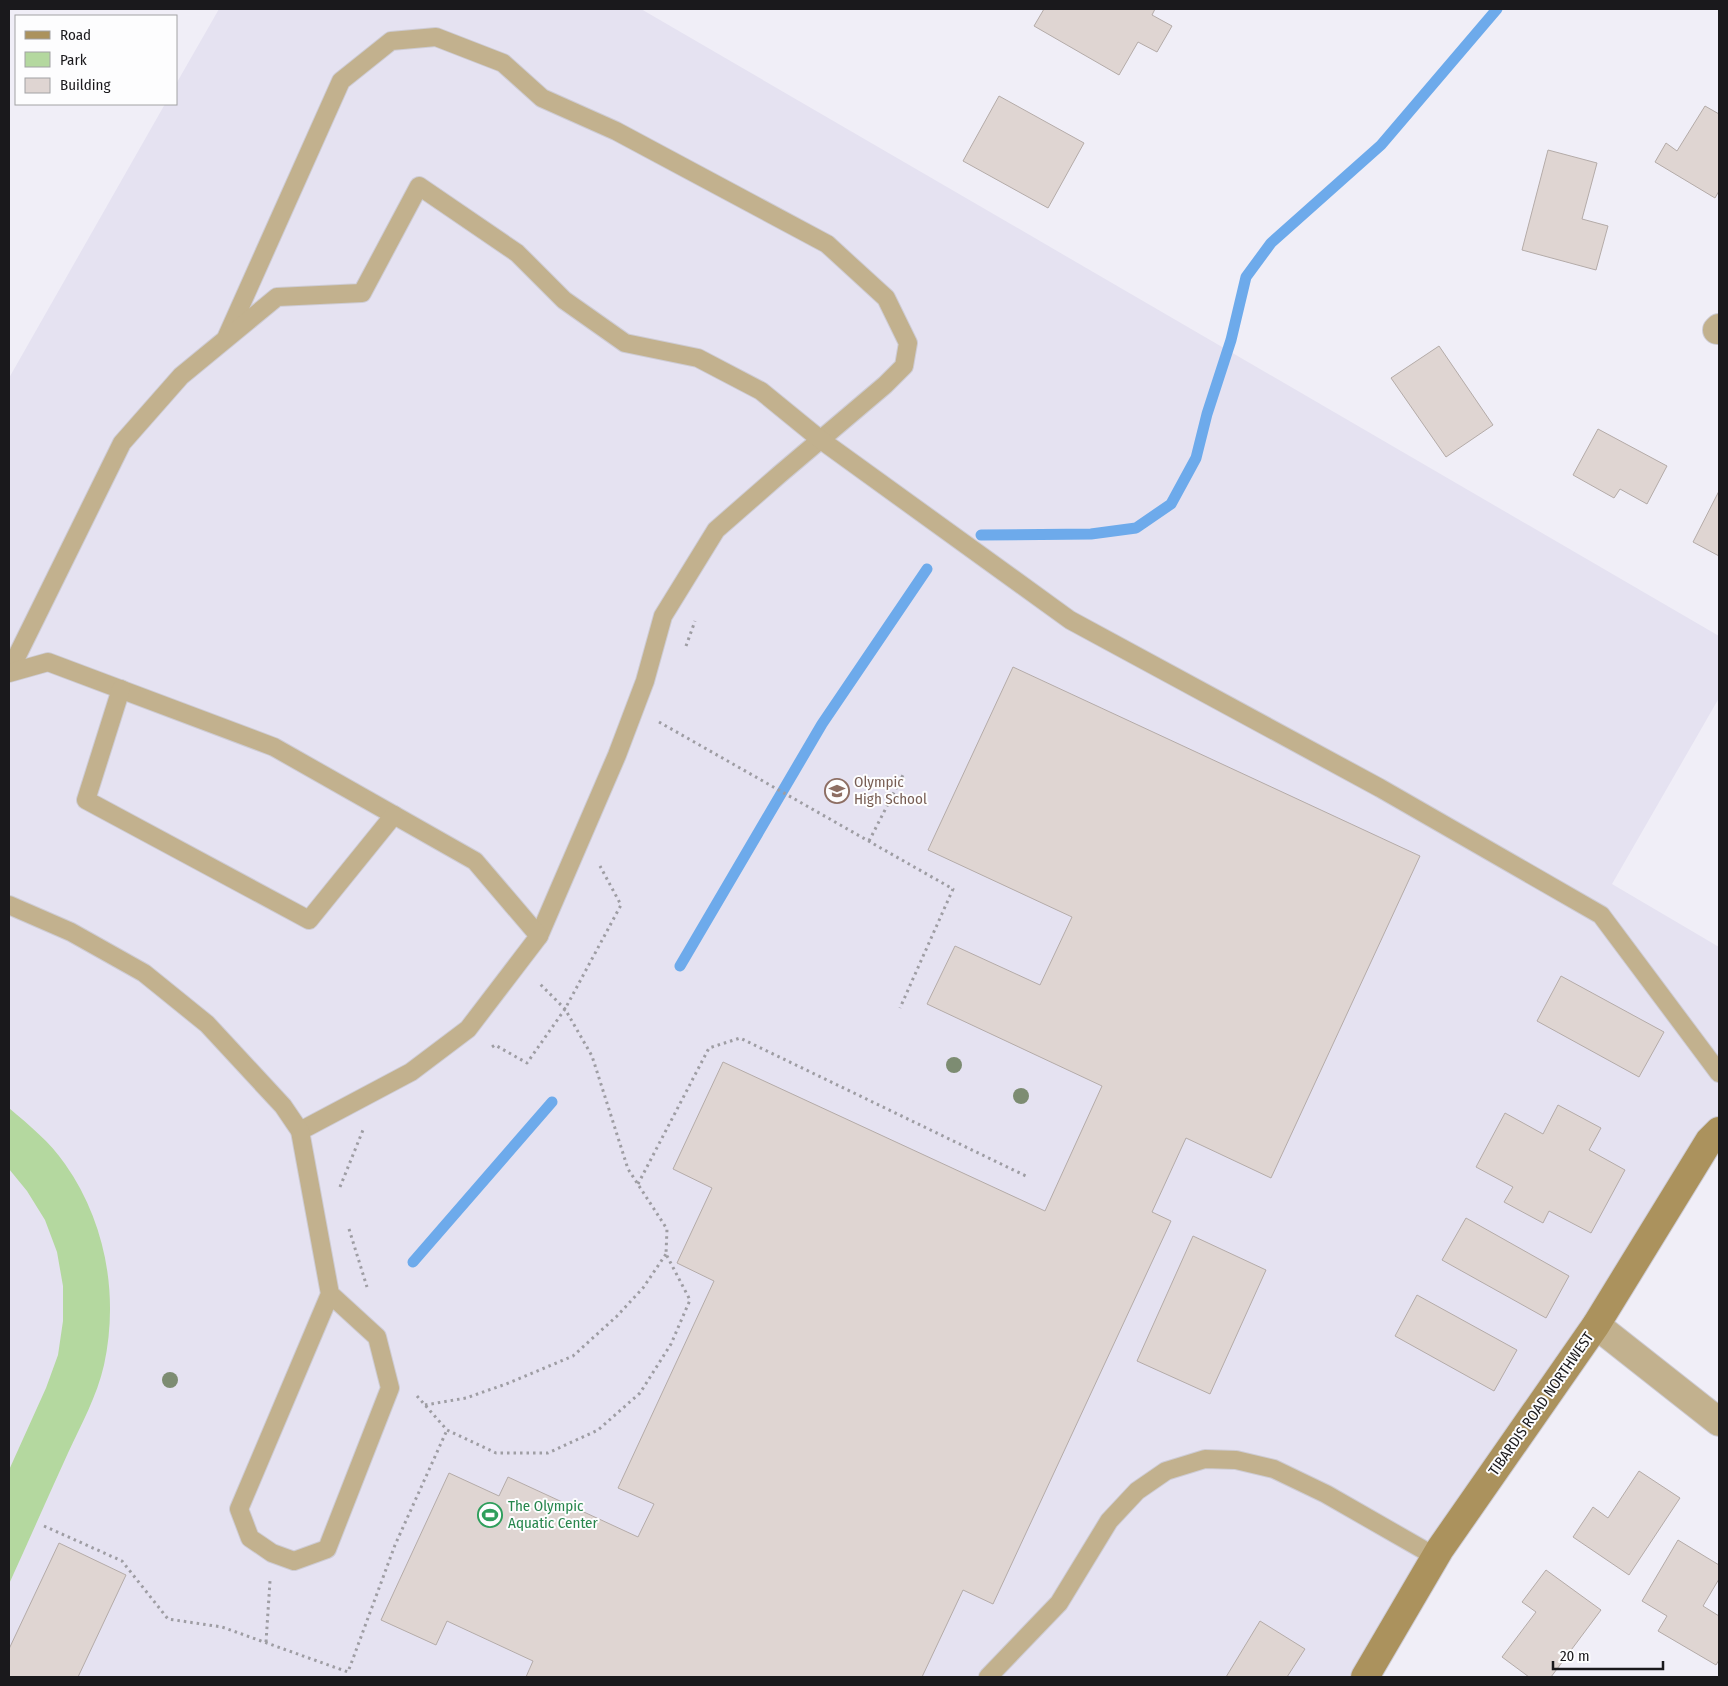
<svg xmlns="http://www.w3.org/2000/svg" width="1728" height="1686" viewBox="0 0 1728 1686" font-family="'Fira Sans Condensed',sans-serif">
<style>
.built{fill:#e5e2f1}
.green{fill:#b4d89f}
.lines{fill:none;stroke-linecap:round;stroke-linejoin:round}
.stream{stroke:#6daaeb;stroke-width:11}
.building{fill:#dfd5d2;stroke:#b4aba8}
.lane-casing{stroke:#ceccd4;stroke-width:20}
.street-casing{stroke:#ceccd4;stroke-width:30}
.secondary-casing{stroke:#ceccd4;stroke-width:30}
.path{stroke:#9e9da3;stroke-width:3;stroke-dasharray:2.5 4;stroke-linecap:butt}
.lane{stroke:#c2b18e;stroke-width:18}
.street{stroke:#c2b18e;stroke-width:28}
.secondary{stroke:#ab925d;stroke-width:28}
.tree{fill:#7d8c72}
.labels{text-anchor:middle;stroke-width:4;stroke-linejoin:round;paint-order:stroke}
.education-label{font-size:15px;fill:#785e54;stroke:#fdfdfe;text-anchor:start}
.street-label{font-size:15px;fill:#1a191c;stroke:#fdfdfe}
.leisure-label{font-size:15px;fill:#27864d;stroke:#fdfdfe;text-anchor:start}
</style>
<rect width="100%" height="100%" fill="#f0eef7"/>
<polygon class="built" points="219,9 641,9 1719,636 1719,698 1612,884 1719,947 1719,1131 1365,1677 9,1677 9,378 165,104 176,104 176,84"/>
<path class="green" d="M9 1108C29 1125 50 1142 65 1164 106 1222 119 1296 104 1365 97 1396 81 1425 68 1453 48 1497 29 1540 9 1584V1470L46 1388 58 1355 63 1321V1286L57 1252 45 1220 27 1191 9 1169Z"/>
<g class="lines">
<g class="stream">
<polyline points="981,535 1091,534 1136,528 1171,504 1196,458 1207,414 1231,340 1246,277 1271,243 1381,145 1497,9"/>
<polyline points="680,966 822,724 927,569"/>
<polyline points="413,1262 552,1102"/>
</g>
</g>
<g class="building">
<polygon points="1044,9 1155,9 1152,15 1172,26 1157,52 1138,42 1119,75 1034,26"/>
<polygon points="999,96 1084,143 1048,208 963,161"/>
<polygon points="1705,106 1719,114 1719,191 1715,198 1655,162 1666,143 1677,151"/>
<polygon points="1548,150 1597,163 1582,219 1608,226 1596,270 1522,250"/>
<polygon points="1439,346 1493,425 1446,457 1391,378"/>
<polygon points="1598,429 1667,466 1647,504 1620,489 1614,498 1573,475"/>
<polygon points="1719,491 1719,556 1693,542"/>
<polygon points="1013,667 1420,856 1271,1178 1186,1138 1152,1212 1171,1221 993,1604 963,1590 922,1677 526,1677 533,1661 447,1621 436,1645 381,1620 449,1473 499,1496 508,1477 638,1537 654,1504 618,1488 714,1281 677,1263 712,1188 673,1169 723,1062 1045,1211 1102,1086 927,1004 955,946 1040,985 1072,917 928,850"/>
<polygon points="1561,976 1664,1032 1639,1077 1537,1021"/>
<polygon points="1558,1105 1601,1128 1589,1150 1625,1170 1591,1233 1549,1211 1543,1223 1504,1202 1513,1187 1476,1167 1505,1113 1543,1134"/>
<polygon points="1466,1218 1569,1276 1546,1318 1442,1260"/>
<polygon points="1193,1236 1266,1270 1210,1394 1137,1361"/>
<polygon points="1417,1295 1517,1350 1494,1391 1395,1336"/>
<polygon points="1639,1471 1680,1498 1629,1575 1573,1537 1593,1507 1608,1518"/>
<polygon points="1678,1540 1719,1565 1719,1579 1703,1606 1719,1616 1719,1660 1716,1665 1658,1631 1667,1616 1642,1601"/>
<polygon points="59,1543 126,1575 78,1677 9,1677 9,1649"/>
<polygon points="1546,1570 1601,1610 1551,1677 1529,1677 1502,1657 1536,1612 1522,1602"/>
<polygon points="1260,1621 1305,1649 1287,1677 1226,1677"/>
</g>
<g class="lines">
<defs>
<g id="lane">
<polyline points="227,336 341,81 391,41 436,37 503,63 542,98 616,131 827,244 886,298 908,343 904,366 885,385 780,474 716,530 663,616 645,681 617,755 539,936"/>
<polyline points="9,672 122,443 181,376 277,297 362,293 419,186 517,253 564,300 625,343 698,358 761,391 821,440 1070,620 1380,788 1601,915 1719,1073"/>
<polyline points="9,673 48,662 274,747 475,861 539,936 468,1029 411,1072 300,1131"/>
<polyline points="121,689 86,800 309,920 394,815"/>
<polyline points="9,905 71,932 144,973 207,1024 283,1106 300,1131 330,1294 377,1337 390,1388 327,1549 294,1561 272,1553 250,1538 239,1509 330,1294"/>
<polyline points="988,1677 1059,1603 1109,1521 1137,1491 1166,1471 1205,1459 1236,1460 1274,1469 1326,1494 1436,1557"/>
</g>
<g id="street">
<polyline points="1719,328 1717,330 1719,330"/>
<polyline points="1596,1325 1719,1422"/>
</g>
<polyline id="secondary" points="1365,1677 1440,1549 1596,1325 1709,1141 1719,1131"/>
</defs>
<use href="#lane" class="lane-casing"/>
<use href="#street" class="street-casing"/>
<use href="#secondary" class="secondary-casing"/>
<g class="path">
<polyline points="686,646 695,621"/>
<polyline points="659,722 953,889 900,1008"/>
<polyline points="869,841 903,775"/>
<polyline points="492,1047 495,1045 527,1063 565,1009 621,905 600,866"/>
<polyline points="638,1184 709,1048 740,1038 1028,1177"/>
<polyline points="340,1187 363,1130"/>
<polyline points="349,1229 367,1287"/>
<polyline points="417,1396 447,1430 496,1453 548,1453 598,1430 640,1393 671,1344 690,1300 666,1254 667,1229 628,1169 592,1056 565,1009 538,982"/>
<polyline points="425,1405 466,1398 506,1384 573,1356 617,1316 643,1288 666,1254"/>
<polyline points="44,1526 122,1561 168,1619 222,1627 348,1672 395,1545 447,1430"/>
<polyline points="266,1642 270,1581"/>
</g>
<use href="#lane" class="lane"/>
<use href="#street" class="street"/>
<use href="#secondary" class="secondary"/>
</g>
<g class="tree">
<circle cx="954" cy="1065" r="8"/>
<circle cx="1021" cy="1096" r="8"/>
<circle cx="170" cy="1380" r="8"/>
</g>
<defs>
<symbol id="school-ring" viewBox="-11 -11 22 22"><circle r="9.5" fill="#fdfdfe" stroke="#8d6e63" stroke-width="1.5"/><path d="M0-5L7-2L0 1L-7-2ZM-4 1L0 2.5L4 1V4Q0 6-4 4Z" fill="#8d6e63"/></symbol>
<symbol id="stadium-ring" viewBox="-11 -11 22 22"><circle r="9.5" fill="#fdfdfe" stroke="#2e9e5b" stroke-width="1.5"/><path d="M0-5a6.5 5 0 1 0 0 10a6.5 5 0 1 0 0-10ZM-3.5-1.8h7v3.6h-7Z" fill="#2e9e5b"/></symbol>
</defs>
<g fill-rule="evenodd">
<use href="#school-ring" x="823" y="777" width="28" height="28"/>
<use href="#stadium-ring" x="476" y="1501" width="28" height="28"/>
</g>
<g class="labels">
<g class="education-label">
<text x="854" y="787">Olympic<tspan x="854" dy="17">High School</tspan></text>
</g>
<g class="street-label">
<text transform="translate(1541 1404) rotate(-55)" y="5">TIBARDIS ROAD NORTHWEST</text>
</g>
<g class="leisure-label">
<text x="508" y="1511">The Olympic<tspan x="508" dy="17">Aquatic Center</tspan></text>
</g>
</g>
<rect width="1728" height="1686" fill="none" stroke="#1a191c" stroke-width="20"/>
<rect x="15" y="15" width="162" height="90" fill="#fdfdfe" stroke="#a2a2a4"/>
<rect x="25" y="31" width="25" height="8" fill="#ab925d" stroke="#a2a2a4"/>
<text x="60" y="40" font-size="15" fill="#1a191c">Road</text>
<rect x="25" y="52" width="25" height="15" fill="#b4d89f" stroke="#a2a2a4"/>
<text x="60" y="65" font-size="15" fill="#1a191c">Park</text>
<rect x="25" y="78" width="25" height="15" fill="#dfd5d2" stroke="#a2a2a4"/>
<text x="60" y="90" font-size="15" fill="#1a191c">Building</text>
<path d="M1553 1661v8h110v-8" fill="none" stroke="#1a191c" stroke-width="2.5"/>
<text x="1560" y="1661" font-size="15" fill="#1a191c" stroke="#fdfdfe" stroke-width="4" paint-order="stroke">20 m</text>
</svg>
